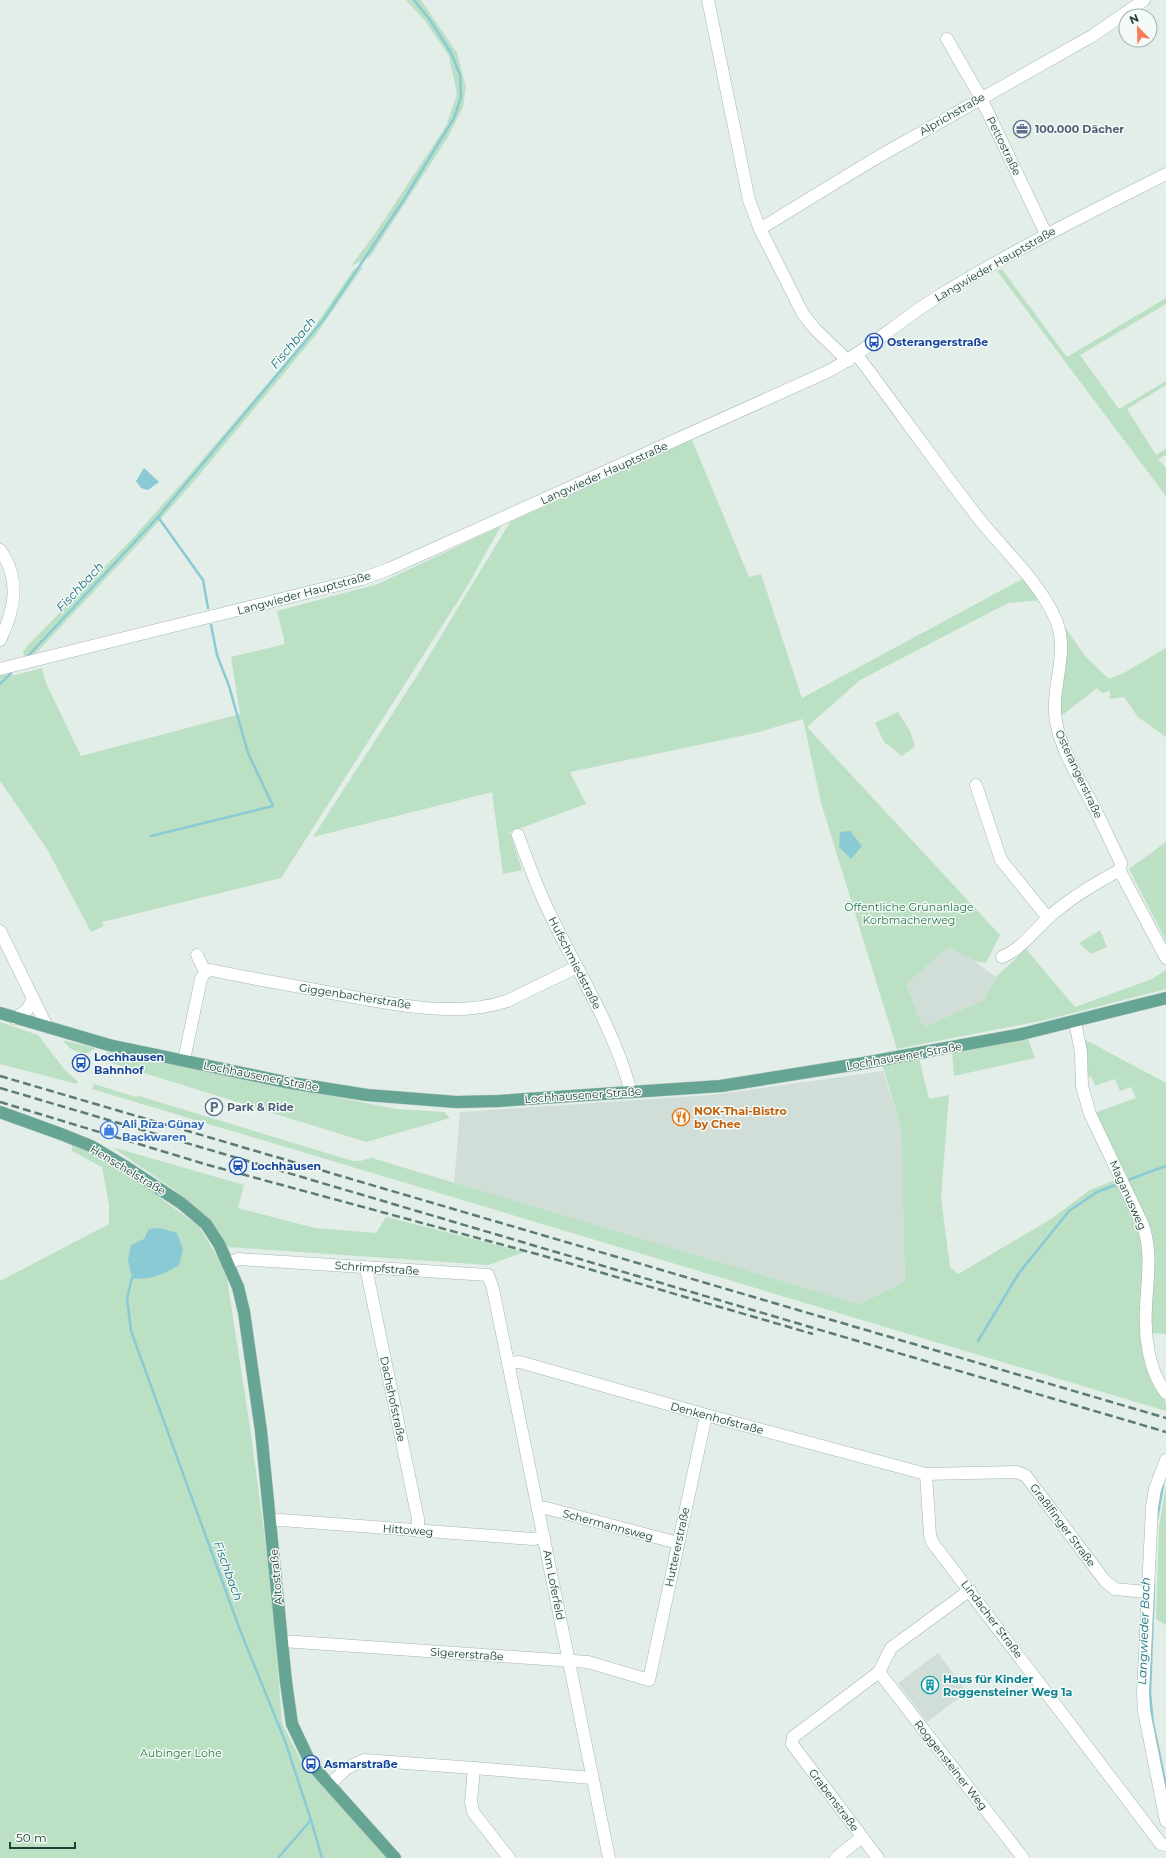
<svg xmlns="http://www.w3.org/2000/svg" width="1166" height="1858" viewBox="0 0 1166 1858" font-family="Montserrat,sans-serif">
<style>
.built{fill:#d1ded8}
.green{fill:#bbe0c4}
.water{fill:#89cad5}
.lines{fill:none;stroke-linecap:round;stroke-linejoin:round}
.stream{stroke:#89cad5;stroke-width:2.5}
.minor-casing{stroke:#a5b6b0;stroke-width:13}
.major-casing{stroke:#c1cac7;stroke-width:13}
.minor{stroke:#fff;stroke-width:12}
.major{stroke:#66a594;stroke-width:12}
.rail{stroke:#5d7b72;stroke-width:2.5;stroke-dasharray:8 4;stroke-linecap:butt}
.labels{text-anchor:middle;stroke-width:3;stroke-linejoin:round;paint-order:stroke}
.street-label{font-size:11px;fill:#224037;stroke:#f4faf7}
.service-label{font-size:11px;font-weight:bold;fill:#4e5e75;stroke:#f4faf7;text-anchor:start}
.transit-label{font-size:11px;font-weight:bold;fill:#164399;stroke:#f4faf7;text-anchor:start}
.park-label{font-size:11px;fill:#2a7947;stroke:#f4faf7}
.food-label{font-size:11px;font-weight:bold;fill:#c56008;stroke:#f4faf7;text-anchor:start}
.shop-label{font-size:11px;font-weight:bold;fill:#366cbe;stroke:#f4faf7;text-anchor:start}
.culture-label{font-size:11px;font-weight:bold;fill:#0d838f;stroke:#f4faf7;text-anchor:start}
.water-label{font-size:12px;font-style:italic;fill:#19707f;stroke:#f4faf7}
</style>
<rect width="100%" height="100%" fill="#e3eee9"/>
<g class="built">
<polygon points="949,947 974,961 996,977 984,1000 925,1028 921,1022 906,984"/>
<polygon points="883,1071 901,1128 905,1282 859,1304 454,1183 460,1112 712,1095"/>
<polygon points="938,1653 967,1692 927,1722 898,1683"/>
</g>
<g class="green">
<polygon points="406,0 421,0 457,53 466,87 463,107 448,137 370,257 351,266 374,235 446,126 457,94 449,56 425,21"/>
<polygon points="363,267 315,336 190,486 143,539 36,653 24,656 23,652 28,645 132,539 189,475 309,335 354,269"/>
<polygon points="1002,269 1067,357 1166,298 1166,304 1080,355 1119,409 1166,381 1166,385 1127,409 1156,455 1166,449 1166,455 1158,459 1166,468 1166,496 997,271"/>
<polygon points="692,440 749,577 761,574 802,698 1026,577 1056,614 1085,656 1109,679 1122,674 1166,648 1166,737 1138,717 1124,697 1110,699 1110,691 1102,693 1097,688 1051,724 1058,642 1042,600 1008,603 860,680 807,727 1000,935 986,963 974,961 949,947 906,984 921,1022 925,1027 984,1000 996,977 1026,949 1075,1007 1152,979 1166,970 1166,989 1050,1019 897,1049 821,803 803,719 755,733 570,772 586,804 510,832 522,870 503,874 492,792 313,837 418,674 510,522"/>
<polygon points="501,526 465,590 281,878 102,922 104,926 91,932 47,849 0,781 0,675 15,675 42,668 46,683 81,756 240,714 231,657 285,644 277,611 378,584"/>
<polygon points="898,712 910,731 915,746 902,756 884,742 875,723"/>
<polygon points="1166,842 1166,941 1129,869"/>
<polygon points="1100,930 1107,947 1091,954 1079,943"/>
<polygon points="0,1022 38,1035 64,1069 77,1081 77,1084 0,1064"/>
<polygon points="1082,1038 1166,1083 1166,1334 1150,1333 1151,1256 1091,1114 1136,1098 1131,1087 1120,1091 1115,1079 1095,1086 1091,1076 1085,1078"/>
<polygon points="1028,1039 1035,1058 954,1076 952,1052"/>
<path d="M63 1040 95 1048 88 1053C75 1053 70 1050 63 1040Z"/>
<polygon points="110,1052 396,1109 444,1112 450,1118 366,1142 105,1061 106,1053"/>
<polygon points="919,1058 929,1099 949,1095 941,1198 950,1267 958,1274 1051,1219 1090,1190 1120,1178 1143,1232 1143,1305 1161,1395 1166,1403 1166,1411 92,1089 94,1084 136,1097 139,1096 353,1161 360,1161 374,1157 375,1159 859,1304 905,1282 901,1128 882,1064"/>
<polygon points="72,1143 103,1159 151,1189 164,1201 199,1226 226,1272 251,1434 272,1593 282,1723 301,1761 391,1858 0,1858 0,1281 109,1224 109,1205 102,1167 72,1151"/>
<polygon points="112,1147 244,1185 238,1208 315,1228 376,1233 386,1217 525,1252 488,1265 228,1247 208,1220 176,1191"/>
<polygon points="1166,1486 1166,1625 1156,1619 1159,1526"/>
</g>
<g class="water">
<polygon points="144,468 159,482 148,490 141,488 136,481"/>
<polygon points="850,831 862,846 851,859 839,847 840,832"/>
<path d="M160 1228 177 1233 183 1250 179 1265C164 1274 150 1281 132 1278L128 1260 131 1245 144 1239 149 1229Z"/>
</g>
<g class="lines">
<g class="stream">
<polyline points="158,517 203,580 208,608"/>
<polyline points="28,656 158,517 324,319 403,201 454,118 461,97 460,75 451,53 430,20 414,0"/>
<polyline points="0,684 11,673"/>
<polyline points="151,836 273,806 248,753 229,686 217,655 211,625"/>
<polyline points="1125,1181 1166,1166"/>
<polyline points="132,1278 127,1298 131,1331 240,1630 285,1741 311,1820 278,1858"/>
<polyline points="978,1341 1019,1273 1069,1211 1097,1192 1118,1184"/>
<polyline points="1157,1519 1163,1485"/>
<polyline points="1154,1584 1150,1693 1153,1723 1166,1786"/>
<polyline points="311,1820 322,1858"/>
</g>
<defs>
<g id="minor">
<polyline points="708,0 749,200 760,229 803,314 815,329 848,361"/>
<polyline points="947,39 981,98 1046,234"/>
<polyline points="760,229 871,161 1092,36 1144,0"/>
<path d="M857 355C897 408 935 462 976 515 1002 549 1038 579 1056 620 1070 654 1050 687 1056 721 1060 749 1082 784 1095 809 1104 827 1112 845 1121 863L1120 870 1122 875 1166 958"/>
<path d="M0 550C21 579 15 610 0 640"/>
<path d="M0 669 362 579 389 569 829 371C868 350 901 319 939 296 1013 250 1089 213 1166 174"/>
<polyline points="976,785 1001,860 1048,918"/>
<path d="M518 835C528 862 537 888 550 914 578 973 614 1028 631 1092"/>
<polyline points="0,931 47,1027"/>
<polyline points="197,955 205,972"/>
<path d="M1002 957C1021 949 1033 932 1048 918 1070 898 1094 884 1120 870"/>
<path d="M14 1018C24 1013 30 1010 32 998"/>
<path d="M1075 1022 1081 1052 1082 1086 1090 1114 1142 1223C1153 1251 1147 1279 1146 1308 1144 1335 1149 1372 1166 1393"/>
<path d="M184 1060 201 979 205 972 211 970C248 978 285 984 321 991 377 1001 452 1020 507 1001L577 967"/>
<polyline points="229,1263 238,1259 488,1275 493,1289 609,1858"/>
<polyline points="366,1268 418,1519 418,1531"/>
<polyline points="508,1363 520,1362 706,1415 926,1474 1017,1472 1026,1476 1105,1581 1115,1589 1146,1592"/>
<polyline points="1166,1460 1155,1489 1152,1507 1143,1693 1144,1711 1166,1821"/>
<polyline points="926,1474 930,1535 932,1542 1161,1844 1166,1845"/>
<polyline points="539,1509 546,1508 678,1543"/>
<polyline points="271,1521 281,1520 533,1539 544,1537"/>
<polyline points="282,1641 588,1662 649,1680 706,1415"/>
<polyline points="879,1672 1023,1858"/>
<polyline points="474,1768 471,1802 473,1812 509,1858"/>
<polyline points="329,1785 347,1768 364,1760 474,1768 592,1778"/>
<polyline points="836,1858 862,1837"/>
<polyline points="878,1858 792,1744 793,1737 879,1672 891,1648 970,1590"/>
</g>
<g id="major">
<polyline points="0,1013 109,1045 285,1082 367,1095 456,1102 498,1101 721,1086 864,1063 1022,1034 1166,998"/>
<polyline points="0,1112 61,1134 91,1146 126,1167 181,1203 206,1224 219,1244 238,1287 244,1312 261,1431 286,1682 292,1724 311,1764 395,1858"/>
</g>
</defs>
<use href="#minor" class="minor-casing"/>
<use href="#major" class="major-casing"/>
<use href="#minor" class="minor"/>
<use href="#major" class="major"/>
<g class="rail">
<polyline points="0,1076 1166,1418"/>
<polyline points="0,1088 1166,1432"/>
<polyline points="0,1102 208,1165 544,1256 813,1334"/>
</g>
</g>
<defs>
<symbol id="office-ring" viewBox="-11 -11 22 22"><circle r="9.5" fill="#f4faf7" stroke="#5c6f8a" stroke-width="1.5"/><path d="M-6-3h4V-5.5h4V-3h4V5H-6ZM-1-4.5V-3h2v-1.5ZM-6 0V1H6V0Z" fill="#5c6f8a"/></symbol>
<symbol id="bus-ring" viewBox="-11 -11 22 22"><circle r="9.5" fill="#f4faf7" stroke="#1a4fb4" stroke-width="1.5"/><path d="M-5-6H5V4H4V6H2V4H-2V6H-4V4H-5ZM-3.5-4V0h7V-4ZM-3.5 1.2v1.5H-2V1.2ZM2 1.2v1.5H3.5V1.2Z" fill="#1a4fb4"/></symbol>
<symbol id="parking-ring" viewBox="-11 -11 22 22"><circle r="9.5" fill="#f4faf7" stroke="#5c6f8a" stroke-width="1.5"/><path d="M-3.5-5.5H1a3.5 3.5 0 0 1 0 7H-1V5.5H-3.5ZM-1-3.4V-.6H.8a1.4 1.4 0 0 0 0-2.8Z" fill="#5c6f8a"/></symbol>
<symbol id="restaurant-ring" viewBox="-11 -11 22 22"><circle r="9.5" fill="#f4faf7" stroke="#e8710a" stroke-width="1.5"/><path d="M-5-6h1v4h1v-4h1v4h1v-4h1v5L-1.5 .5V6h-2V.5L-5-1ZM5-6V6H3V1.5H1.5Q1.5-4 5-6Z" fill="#e8710a"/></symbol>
<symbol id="shop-ring" viewBox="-11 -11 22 22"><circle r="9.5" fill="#f4faf7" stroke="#3f7fe0" stroke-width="1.5"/><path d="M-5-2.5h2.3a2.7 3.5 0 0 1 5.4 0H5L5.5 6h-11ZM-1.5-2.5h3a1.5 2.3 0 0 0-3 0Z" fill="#3f7fe0"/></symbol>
<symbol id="station-ring" viewBox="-11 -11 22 22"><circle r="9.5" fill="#f4faf7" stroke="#1a4fb4" stroke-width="1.5"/><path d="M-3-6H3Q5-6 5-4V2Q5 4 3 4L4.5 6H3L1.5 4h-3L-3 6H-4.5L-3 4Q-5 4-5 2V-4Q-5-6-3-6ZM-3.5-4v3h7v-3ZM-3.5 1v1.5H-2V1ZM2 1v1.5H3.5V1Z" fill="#1a4fb4"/></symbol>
<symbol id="building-ring" viewBox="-11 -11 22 22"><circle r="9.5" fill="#f4faf7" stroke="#0f9aa8" stroke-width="1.5"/><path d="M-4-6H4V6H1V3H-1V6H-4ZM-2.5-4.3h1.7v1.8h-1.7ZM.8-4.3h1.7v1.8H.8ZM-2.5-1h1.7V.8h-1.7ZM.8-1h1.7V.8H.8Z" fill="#0f9aa8"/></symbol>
</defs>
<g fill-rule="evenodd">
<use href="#office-ring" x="1012" y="119" width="20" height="20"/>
<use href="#bus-ring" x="864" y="332" width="20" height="20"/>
<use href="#bus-ring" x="71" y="1053" width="20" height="20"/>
<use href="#parking-ring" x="204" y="1097" width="20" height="20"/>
<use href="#restaurant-ring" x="671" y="1107" width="20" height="20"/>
<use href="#shop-ring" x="99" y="1120" width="20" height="20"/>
<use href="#station-ring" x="228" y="1156" width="20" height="20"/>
<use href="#building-ring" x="920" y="1675" width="20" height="20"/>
<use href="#bus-ring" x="301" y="1754" width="20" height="20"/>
</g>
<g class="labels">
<g class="street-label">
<text transform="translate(952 114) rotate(-30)" y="4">Alprichstraße</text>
<text transform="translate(1004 146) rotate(64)" y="4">Pettostraße</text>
<text transform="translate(995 264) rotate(-30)" y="4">Langwieder Hauptstraße</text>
<text transform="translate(604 473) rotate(-24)" y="4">Langwieder Hauptstraße</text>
<text transform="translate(304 593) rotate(-15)" y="4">Langwieder Hauptstraße</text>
<text transform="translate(1079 774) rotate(65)" y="4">Osterangerstraße</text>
<text transform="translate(575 963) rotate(63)" y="4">Hufschmiedstraße</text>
<text transform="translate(355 996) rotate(9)" y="4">Giggenbacherstraße</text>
<text transform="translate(904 1056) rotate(-10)" y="4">Lochhausener Straße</text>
<text transform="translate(261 1076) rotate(11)" y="4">Lochhausener Straße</text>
<text transform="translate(583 1095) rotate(-4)" y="4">Lochhausener Straße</text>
<text transform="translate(128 1170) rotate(31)" y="4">Henschelstraße</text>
<text transform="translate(1128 1195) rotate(66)" y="4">Maganusweg</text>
<text transform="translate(377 1268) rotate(4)" y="4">Schrimpfstraße</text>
<text transform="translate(393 1399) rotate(78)" y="4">Dachshofstraße</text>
<text transform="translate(717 1418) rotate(15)" y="4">Denkenhofstraße</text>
<text transform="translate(608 1525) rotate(15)" y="4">Schermannsweg</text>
<text transform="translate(1063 1525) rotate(53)" y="4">Graßlfinger Straße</text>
<text transform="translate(408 1530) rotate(4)" y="4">Hittoweg</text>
<text transform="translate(677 1547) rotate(-78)" y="4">Huttererstraße</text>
<text transform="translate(276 1577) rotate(-95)" y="4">Altostraße</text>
<text transform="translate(554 1585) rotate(79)" y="4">Am Loferfeld</text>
<text transform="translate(992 1619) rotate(53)" y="4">Lindacher Straße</text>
<text transform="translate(467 1654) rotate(4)" y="4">Sigererstraße</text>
<text transform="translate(951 1765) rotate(52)" y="4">Roggensteiner Weg</text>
<text transform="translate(834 1800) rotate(53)" y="4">Grabenstraße</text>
</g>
<g class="service-label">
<text x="1035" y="133">100.000 Dächer</text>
<text x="227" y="1111">Park &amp; Ride</text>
</g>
<g class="transit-label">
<text x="887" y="346">Osterangerstraße</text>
<text x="94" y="1061">Lochhausen<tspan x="94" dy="13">Bahnhof</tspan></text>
<text x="251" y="1170">Lochhausen</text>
<text x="324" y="1768">Asmarstraße</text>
</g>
<g class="park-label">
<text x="909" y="911">Öffentliche Grünanlage<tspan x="909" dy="13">Korbmacherweg</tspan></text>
<text x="181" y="1757">Aubinger Lohe</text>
</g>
<g class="food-label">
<text x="694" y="1115">NOK-Thai-Bistro<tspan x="694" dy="13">by Chee</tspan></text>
</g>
<g class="shop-label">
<text x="122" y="1128">Ali Rıza Günay<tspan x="122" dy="13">Backwaren</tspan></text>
</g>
<g class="culture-label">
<text x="943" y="1683">Haus für Kinder<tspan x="943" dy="13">Roggensteiner Weg 1a</tspan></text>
</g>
<g class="water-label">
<text transform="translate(293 343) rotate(-50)" y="4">Fischbach</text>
<text transform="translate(80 587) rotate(-47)" y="4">Fischbach</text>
<text transform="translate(228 1571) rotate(70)" y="4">Fischbach</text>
<text transform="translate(1144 1631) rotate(-88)" y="4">Langwieder Bach</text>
</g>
</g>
<g transform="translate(1138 28) rotate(337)"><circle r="19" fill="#f4faf7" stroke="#a0b0aa"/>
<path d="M0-3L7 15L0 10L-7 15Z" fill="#f77c57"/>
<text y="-6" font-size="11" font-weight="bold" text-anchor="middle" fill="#224037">N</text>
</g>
<path d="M10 1842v6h65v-6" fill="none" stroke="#224037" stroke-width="2"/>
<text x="16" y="1842" font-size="12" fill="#224037" stroke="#f4faf7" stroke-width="3" paint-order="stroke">50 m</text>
</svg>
